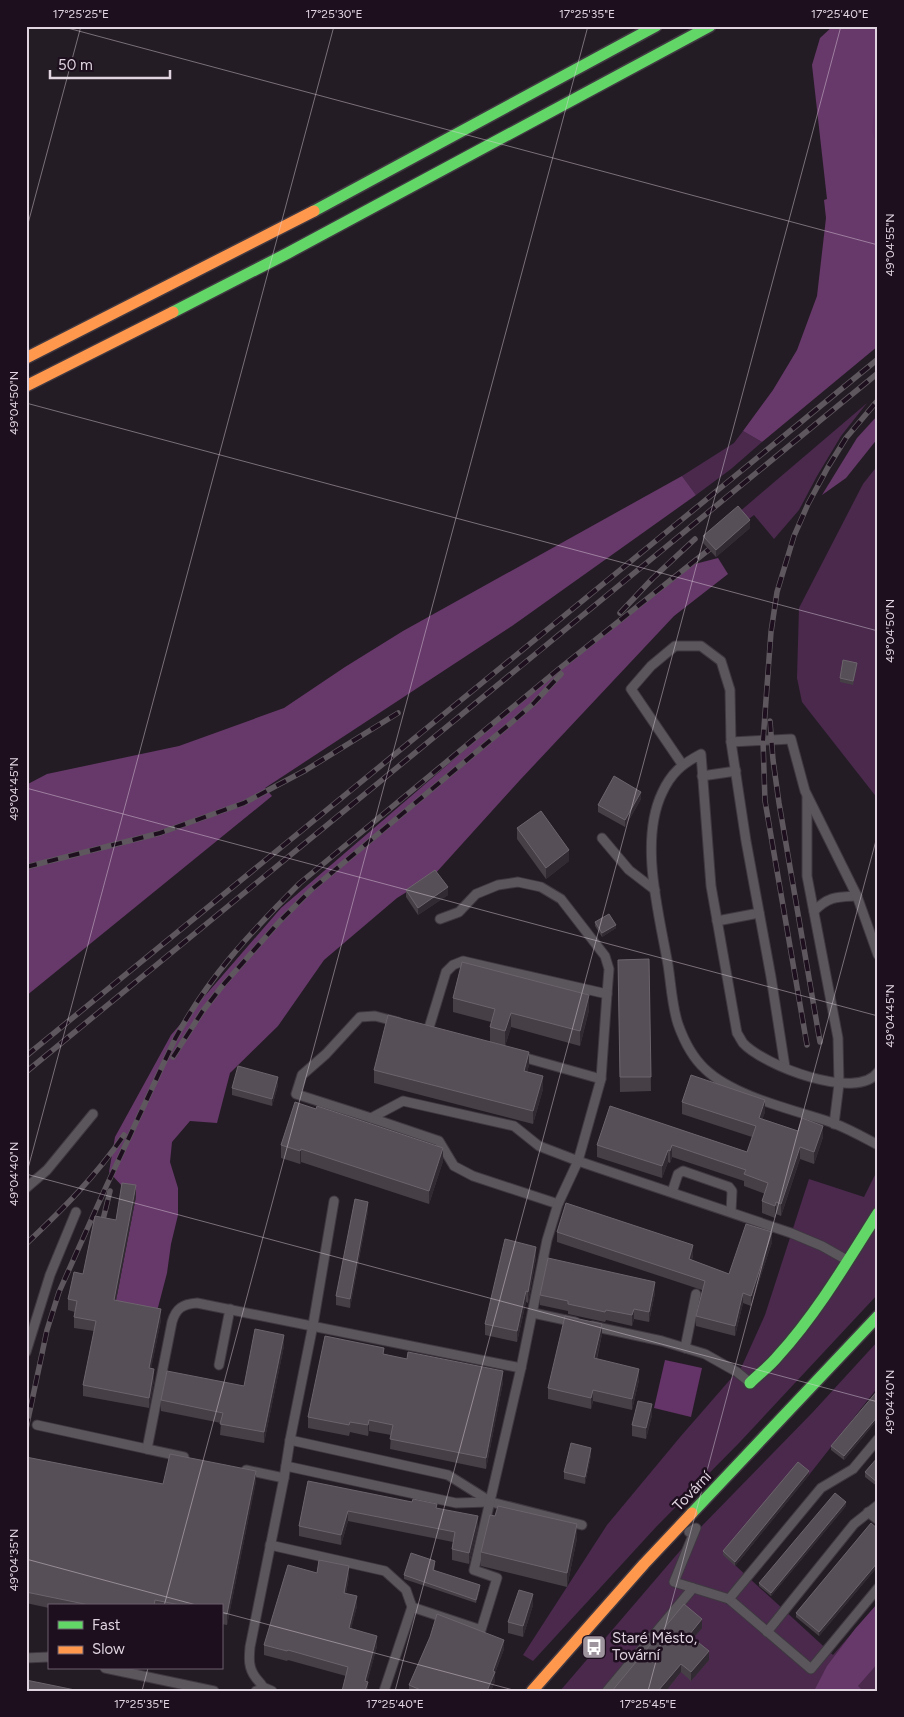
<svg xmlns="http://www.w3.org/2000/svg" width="904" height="1717" viewBox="0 0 904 1717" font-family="Figtree,sans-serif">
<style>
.green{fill:#4a294d}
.forest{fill:#67386a}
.water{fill:#643367}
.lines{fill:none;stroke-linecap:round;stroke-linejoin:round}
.stream{stroke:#643367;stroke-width:5}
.lane-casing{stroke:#3f3840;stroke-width:11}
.fast-casing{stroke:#3f3840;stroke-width:14}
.slow-casing{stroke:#3f3840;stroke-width:14}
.lane{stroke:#5b555c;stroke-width:9}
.fast{stroke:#63d668;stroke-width:11}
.slow{stroke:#ff974d;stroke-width:11}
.rail-casing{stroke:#5e585e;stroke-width:5.5}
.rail{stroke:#1e0f1f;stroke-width:4;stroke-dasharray:11;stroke-linecap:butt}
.wall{fill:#463f46}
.shaded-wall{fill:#322a32}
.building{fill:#574f57;stroke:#6c646c}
.ticks{fill:none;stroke:#dfd4df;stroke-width:1;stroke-opacity:0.45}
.labels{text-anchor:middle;stroke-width:5;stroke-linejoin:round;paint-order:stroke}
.street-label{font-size:15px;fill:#dfd4df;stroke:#1e0f1f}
.poi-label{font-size:15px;fill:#dfd4df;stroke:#1e0f1f;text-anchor:start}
.neatline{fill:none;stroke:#dfd4df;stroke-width:2}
.ticks-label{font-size:12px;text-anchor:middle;fill:#dfd4df}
</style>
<rect width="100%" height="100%" fill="#241c25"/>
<g class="green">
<polygon points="867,403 841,436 817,476 799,510 774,539 754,515 745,522 738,513"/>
<polygon points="743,431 762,442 731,469 696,495 682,476 734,443"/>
<polygon points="878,465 878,799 802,702 797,678 799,608 863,484"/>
<polygon points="878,1169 878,1294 739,1443 656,1527 533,1661 523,1655 607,1525 681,1436 742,1366 765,1315 809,1179 864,1197"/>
<polygon points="878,1341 878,1387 809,1475 724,1555 833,1655 878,1603 878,1691 560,1691 697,1531 813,1412"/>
</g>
<g class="forest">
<polygon points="833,26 878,26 878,346 762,442 743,431 773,390 797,350 817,296 826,218 824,200 827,199 812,65 820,38"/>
<polygon points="878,415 878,438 846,478 822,495 857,438"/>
<polygon points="682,476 696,495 512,626 265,788 272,796 26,996 26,785 47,774 179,746 284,708 345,667 403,631"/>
<polygon points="718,558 728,574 674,616 520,780 434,875 397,898 324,960 278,1026 230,1073 217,1123 190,1121 172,1142 170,1162 178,1188 178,1215 171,1244 167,1273 155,1319 101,1308 117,1295 136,1196 123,1187 109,1172 115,1137 171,1035 281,908 560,668 691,565"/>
<polygon points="878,1603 878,1663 858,1686 863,1691 814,1691 827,1666 855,1629"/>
</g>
<polygon class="water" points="665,1360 702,1368 691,1417 654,1408"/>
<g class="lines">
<g class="stream">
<polyline points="878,94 875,131 878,141"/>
<polyline points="878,243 878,249"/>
</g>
<defs>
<g id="lane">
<polyline points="682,764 631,689 651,666 675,646 701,646 721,661 730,690 731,742"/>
<polyline points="702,776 736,771"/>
<polyline points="807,797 807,876 838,1038 839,1084 834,1124"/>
<polyline points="602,838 629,870 655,890"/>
<path d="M814 911C829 896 837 897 857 896"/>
<polyline points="440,919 459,912 476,894 498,885 518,882 541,887 561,899 605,956 609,969 607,994"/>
<polyline points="717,921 759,913"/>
<polyline points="398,1022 375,1016 360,1017 326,1054 302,1075 296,1094 371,1118 403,1101 514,1126 539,1146 578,1161 791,1233 822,1246 845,1259"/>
<polyline points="519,1056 601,1079"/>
<polyline points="785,1067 771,977 746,841 731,742 791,739 805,791 857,896 878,955"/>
<path d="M878 1072C857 1102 763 1065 743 1043 741 1040 739 1036 737 1033L711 886 701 754C682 764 671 773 662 793 639 842 659 913 668 965 671 984 672 1006 678 1024 684 1041 692 1057 705 1069 734 1097 795 1110 833 1123 849 1129 863 1137 878 1145"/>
<polyline points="371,1118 439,1141 454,1166 473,1176 558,1204"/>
<polyline points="26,1188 47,1170 93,1114"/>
<polyline points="672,1192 678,1174 683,1171 729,1187 732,1191 731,1212"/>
<polyline points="533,1313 575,1322"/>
<polyline points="592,1326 662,1341 705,1354 737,1372 748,1381"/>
<polyline points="685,1348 696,1294"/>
<polyline points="26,1352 50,1275 76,1212"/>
<polyline points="219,1365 230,1309"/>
<polyline points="37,1425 147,1449"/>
<polyline points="290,1440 448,1475 491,1502 582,1525"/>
<path d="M184 1457 147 1449 172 1322C176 1308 183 1304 197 1303L521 1368"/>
<polyline points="286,1466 456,1503 490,1502"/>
<polyline points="246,1470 284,1478"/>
<polyline points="868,1512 878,1520"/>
<polyline points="689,1532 696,1528 674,1582 729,1599 811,1669 878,1588"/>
<polyline points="270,1545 385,1571 406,1590 412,1607"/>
<polyline points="729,1599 821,1488 853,1469 878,1439"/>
<polyline points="767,1632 854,1524 878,1505"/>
<polyline points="26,1658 49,1657"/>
<polyline points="105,1668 214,1691"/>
<polyline points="256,1691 265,1688 272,1691"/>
<path d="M265 1691C263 1685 259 1682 256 1678 248 1668 249 1658 250 1647L284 1478 290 1440 313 1325 334 1201"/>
<polyline points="384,1691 412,1607 481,1630 497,1578 474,1570 521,1368 547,1240 558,1204 578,1161 601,1079 607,994 463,961 453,965 446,972 428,1031"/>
<polyline points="607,1691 693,1588"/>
</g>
<g id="fast">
<polyline points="314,211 656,26"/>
<polyline points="173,312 288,253 710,26"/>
<path d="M750 1383C759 1374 770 1366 778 1356 817 1313 847 1262 878 1213"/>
<polyline points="692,1513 878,1316"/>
</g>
<g id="slow">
<polyline points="26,358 314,211"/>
<polyline points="26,386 173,312"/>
<polyline points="532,1691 644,1564 692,1513"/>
</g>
</defs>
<use href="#lane" class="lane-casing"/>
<use href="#fast" class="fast-casing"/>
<use href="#slow" class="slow-casing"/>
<use href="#lane" class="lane"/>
<use href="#fast" class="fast"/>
<use href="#slow" class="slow"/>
<defs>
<g id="rail">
<polyline points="620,613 653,578 695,539"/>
<polyline points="770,721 773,760 779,803 820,1042"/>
<polyline points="26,867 160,833 244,803 306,770 398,713"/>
<polyline points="807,1045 765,801 763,741 771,632 777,592 794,536 808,504 828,467 846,438 878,400"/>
<polyline points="26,1056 878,359"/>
<polyline points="173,1057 202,1012 223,985 279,922 311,890 511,723 533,704 561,674"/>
<polyline points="26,1072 878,373"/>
<polyline points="100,1232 110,1191"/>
<path d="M26 1244C62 1210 96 1176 124 1135"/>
<path d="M26 1429 47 1330 59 1292 105 1189 175 1039C209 976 250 933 300 883L560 668 721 540"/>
</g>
</defs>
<use href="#rail" class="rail-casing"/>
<use href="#rail" class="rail"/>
</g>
<g class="wall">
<polygon points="750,528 716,557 703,543 703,536"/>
<polygon points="857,667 853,685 840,682 840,678"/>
<polygon points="641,799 625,827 598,812 598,805"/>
<polygon points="517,828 569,861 546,879 517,839"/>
<polygon points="406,890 448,895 418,915 406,897"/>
<polygon points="595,922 616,928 602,937 595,926"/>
<polygon points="649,959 651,1091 620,1092 618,960"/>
<polygon points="453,998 589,1010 580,1046 511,1027 505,1046 490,1042 490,1027 491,1022 453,1012"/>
<polygon points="529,1065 527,1072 543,1089 533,1124 374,1083 374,1070"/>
<polygon points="278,1085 272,1106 232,1095 232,1088"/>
<polygon points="682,1102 765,1112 762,1119 798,1131 823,1137 814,1164 800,1159 781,1216 776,1214 775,1218 762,1213 762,1201 765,1194 744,1186 744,1181 672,1157 670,1163 668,1162 662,1178 597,1157 597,1145 610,1106 747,1152 752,1137 682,1114"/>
<polygon points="281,1145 443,1161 429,1204 301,1162 300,1164 281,1158"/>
<polygon points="136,1196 116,1300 161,1320 151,1368 154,1380 149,1408 83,1396 83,1385 94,1331 74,1328 74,1317 75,1312 68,1310 68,1299 116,1220"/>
<polygon points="368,1211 350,1308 336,1305 336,1296"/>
<polygon points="557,1232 693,1255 692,1260 729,1274 772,1242 751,1306 743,1303 735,1336 696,1326 696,1316 702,1290 557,1242"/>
<polygon points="536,1258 528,1303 526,1302 517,1342 485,1335 485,1324"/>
<polygon points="655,1293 649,1322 634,1319 632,1326 606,1320 605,1322 568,1314 568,1311 540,1305 540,1295"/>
<polygon points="602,1334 597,1359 639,1380 632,1410 593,1401 591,1409 548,1399 548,1388"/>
<polygon points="284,1346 264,1443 220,1435 221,1423 161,1411 161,1400 244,1386"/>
<polygon points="384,1354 503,1382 486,1469 390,1449 391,1435 369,1431 368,1436 350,1432 349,1436 308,1428 308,1417"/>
<polygon points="878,1390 878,1419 844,1460 831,1450 831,1446"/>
<polygon points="652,1415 646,1439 632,1436 632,1425"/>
<polygon points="591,1455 585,1484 564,1479 564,1472"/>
<polygon points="26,1457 163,1484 256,1481 227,1625 221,1624 221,1606 49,1606 49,1608 26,1603"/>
<polygon points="878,1457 878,1487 865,1477 865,1472"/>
<polygon points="809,1475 735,1566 723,1555 723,1551"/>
<polygon points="308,1481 437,1509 478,1527 469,1564 452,1560 452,1549 453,1542 348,1521 341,1545 299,1536 299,1526"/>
<polygon points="846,1506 771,1596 759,1586 759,1583"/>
<polygon points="495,1516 577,1538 567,1587 481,1566 481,1552"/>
<polygon points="878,1529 878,1566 819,1636 796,1617 796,1613"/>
<polygon points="435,1564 434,1571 480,1589 476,1603 404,1579 404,1575"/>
<polygon points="317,1573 349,1576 346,1593 357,1606 351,1628 377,1646 367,1682 368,1691 346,1676 288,1660 287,1661 264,1655 264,1645"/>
<polygon points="533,1605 523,1637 508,1633 508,1622"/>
<polygon points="702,1628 693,1638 709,1660 691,1681 681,1672 666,1691 612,1691"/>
<polygon points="504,1649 495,1673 495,1681 491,1691 409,1691 409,1685"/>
</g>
<g class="shaded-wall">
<polygon points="750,520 750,528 716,557 716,550"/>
<polygon points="641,792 641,799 625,827 625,820"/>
<polygon points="569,850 569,861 546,879 546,868"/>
<polygon points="448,887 448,895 418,915 418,908"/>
<polygon points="616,925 616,928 602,937 602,933"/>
<polygon points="589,995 589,1010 580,1046 580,1031"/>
<polygon points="511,1013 511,1027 505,1046 505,1031"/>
<polygon points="529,1052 529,1065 524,1084 524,1071"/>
<polygon points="543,1076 543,1089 533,1124 533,1111"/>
<polygon points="278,1077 278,1085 272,1106 272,1099"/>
<polygon points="765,1100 765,1112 759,1130 759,1118"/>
<polygon points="823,1126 823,1137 814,1164 814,1152"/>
<polygon points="672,1145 672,1157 670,1163 670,1151"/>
<polygon points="800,1147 800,1159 781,1216 781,1204"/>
<polygon points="443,1148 443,1161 429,1204 429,1191"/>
<polygon points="301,1149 301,1162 300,1164 300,1151"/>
<polygon points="668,1150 668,1162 662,1178 662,1166"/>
<polygon points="136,1185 136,1196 114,1311 114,1300"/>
<polygon points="368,1202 368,1211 350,1308 350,1299"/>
<polygon points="776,1202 776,1214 775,1218 775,1206"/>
<polygon points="772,1232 772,1242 751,1306 751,1296"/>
<polygon points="693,1245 693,1255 689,1269 689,1259"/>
<polygon points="536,1247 536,1258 528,1303 528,1292"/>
<polygon points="655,1282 655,1293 649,1322 649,1312"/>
<polygon points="526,1291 526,1302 517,1342 517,1331"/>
<polygon points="743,1293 743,1303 735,1336 735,1326"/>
<polygon points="161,1309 161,1320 149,1379 149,1368"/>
<polygon points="634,1309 634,1319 632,1326 632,1315"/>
<polygon points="602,1324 602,1334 594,1369 594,1358"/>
<polygon points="284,1335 284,1346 264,1443 264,1432"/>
<polygon points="154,1369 154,1380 149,1408 149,1398"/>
<polygon points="639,1369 639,1380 632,1410 632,1399"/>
<polygon points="503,1371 503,1382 486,1469 486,1458"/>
<polygon points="593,1390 593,1401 591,1409 591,1398"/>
<polygon points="652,1404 652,1415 646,1439 646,1428"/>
<polygon points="878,1416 878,1419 844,1460 844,1456"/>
<polygon points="369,1420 369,1431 368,1436 368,1425"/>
<polygon points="591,1448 591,1455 585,1484 585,1477"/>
<polygon points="256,1471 256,1481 227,1625 227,1614"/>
<polygon points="809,1471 809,1475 735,1566 735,1562"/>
<polygon points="846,1502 846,1506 771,1596 771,1593"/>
<polygon points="348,1511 348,1521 341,1545 341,1535"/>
<polygon points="478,1516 478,1527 469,1564 469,1553"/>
<polygon points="577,1524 577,1538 567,1587 567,1573"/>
<polygon points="878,1562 878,1566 819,1636 819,1632"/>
<polygon points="349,1566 349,1576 344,1603 344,1593"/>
<polygon points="480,1585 480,1589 476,1603 476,1600"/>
<polygon points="533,1594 533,1605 523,1637 523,1626"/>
<polygon points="357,1596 357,1606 349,1638 349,1628"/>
<polygon points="702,1619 702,1628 689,1643 689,1635"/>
<polygon points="377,1636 377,1646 365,1691 365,1681"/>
<polygon points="504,1640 504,1649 495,1673 495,1681 491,1691 487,1691 493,1671"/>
<polygon points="709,1651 709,1660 691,1681 691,1672"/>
<polygon points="681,1664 681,1672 666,1691 658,1691"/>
<polygon points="368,1682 368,1691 365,1691"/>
</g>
<g class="building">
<polygon points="738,506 750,520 716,550 703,536"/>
<polygon points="843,660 857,663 853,681 840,678"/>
<polygon points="614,776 641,792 625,820 598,805"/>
<polygon points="541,811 569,850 546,868 517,828"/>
<polygon points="435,870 448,887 418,908 406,890"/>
<polygon points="609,914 616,925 602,933 595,922"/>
<polygon points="649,959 651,1077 620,1077 618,960"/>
<polygon points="462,962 589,995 580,1031 511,1013 505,1031 490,1027 495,1009 453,998"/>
<polygon points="388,1015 529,1052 524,1071 543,1076 533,1111 374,1070"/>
<polygon points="238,1066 278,1077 272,1099 232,1088"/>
<polygon points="691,1075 765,1100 759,1118 798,1131 802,1118 823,1126 814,1152 800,1147 781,1204 776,1202 775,1206 762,1201 768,1183 744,1174 746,1170 672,1145 670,1151 668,1150 662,1166 597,1145 610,1106 747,1152 756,1126 682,1102"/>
<polygon points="295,1102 316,1109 317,1106 443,1148 429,1191 301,1149 300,1151 281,1145"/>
<polygon points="122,1183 136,1185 114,1300 161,1309 149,1368 154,1369 149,1398 83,1385 96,1321 74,1317 77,1301 68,1299 74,1272 83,1274 95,1216 116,1220"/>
<polygon points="355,1199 368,1202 350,1299 336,1296"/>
<polygon points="566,1203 693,1245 689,1259 729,1274 746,1224 772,1232 751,1296 743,1293 735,1326 696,1316 705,1281 557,1232"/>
<polygon points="505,1239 536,1247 528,1292 526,1291 517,1331 485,1324"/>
<polygon points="548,1258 655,1282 649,1312 634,1309 632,1315 606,1310 605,1312 568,1304 568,1301 540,1295"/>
<polygon points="565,1316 602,1324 594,1358 639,1369 632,1399 593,1390 591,1398 548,1388"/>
<polygon points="255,1329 284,1335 264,1432 220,1424 223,1413 161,1400 167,1371 244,1386"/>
<polygon points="325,1336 384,1348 383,1354 407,1359 408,1352 503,1371 486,1458 390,1439 393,1425 369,1420 368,1425 350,1422 349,1425 308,1417"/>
<polygon points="878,1390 878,1416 844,1456 831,1446"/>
<polygon points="638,1401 652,1404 646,1428 632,1425"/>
<polygon points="571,1443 591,1448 585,1477 564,1472"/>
<polygon points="170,1454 256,1471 227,1614 221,1613 221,1606 185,1606 155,1600 154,1606 94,1606 26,1592 26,1457 163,1484"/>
<polygon points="878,1457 878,1483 865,1472"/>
<polygon points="798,1462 809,1471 735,1562 723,1551"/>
<polygon points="308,1481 412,1502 413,1499 437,1504 436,1508 478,1516 469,1553 452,1549 455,1532 348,1511 341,1535 299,1526"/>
<polygon points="835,1493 846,1502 771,1593 759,1583"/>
<polygon points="498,1506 577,1524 567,1573 481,1552 490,1515 495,1516"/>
<polygon points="871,1523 878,1529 878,1562 819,1632 796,1613"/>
<polygon points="411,1553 435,1561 433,1570 480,1585 476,1600 404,1575"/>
<polygon points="319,1560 349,1566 344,1593 357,1596 349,1628 377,1636 365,1681 368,1682 365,1691 342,1691 348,1667 288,1650 287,1651 264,1645 288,1565 317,1573"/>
<polygon points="519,1590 533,1594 523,1626 508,1622"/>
<polygon points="684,1604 702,1619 689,1635 709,1651 691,1672 681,1664 658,1691 612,1691"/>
<polygon points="437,1614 504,1640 493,1671 495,1672 487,1691 482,1690 482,1691 434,1691 432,1690 432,1691 423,1691 409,1685 430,1637"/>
<polygon points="26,1680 80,1691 26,1691"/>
</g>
<path class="ticks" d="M60 26 878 245M26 231 81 26M26 403 878 631M26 788 878 1016M26 1174 878 1402M26 1176 334 26M26 1559 200 1606M164 1606 588 26M221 1612 517 1691M142 1691 148 1668M395 1691 841 26M648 1691 878 833"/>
<defs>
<symbol id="bus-square" viewBox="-11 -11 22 22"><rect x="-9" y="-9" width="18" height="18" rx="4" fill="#9e949e" stroke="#1e0f1f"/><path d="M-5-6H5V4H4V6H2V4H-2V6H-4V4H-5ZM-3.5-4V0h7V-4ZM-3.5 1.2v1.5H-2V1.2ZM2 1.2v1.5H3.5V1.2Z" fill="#fff"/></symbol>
</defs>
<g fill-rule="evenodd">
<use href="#bus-square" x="580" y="1633" width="28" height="28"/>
</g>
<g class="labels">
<g class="street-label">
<text transform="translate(692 1491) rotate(-46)" y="5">Tovární</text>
</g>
<g class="poi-label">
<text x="612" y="1643">Staré Město,<tspan x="612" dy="17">Tovární</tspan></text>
</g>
</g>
<rect width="904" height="1717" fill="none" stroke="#1e0f1f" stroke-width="55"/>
<rect x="48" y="1604" width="175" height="65" fill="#1e0f1f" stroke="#6b5e6c"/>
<rect x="58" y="1621" width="25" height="8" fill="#63d668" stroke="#6b5e6c"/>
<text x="92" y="1630" font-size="15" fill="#dfd4df">Fast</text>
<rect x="58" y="1646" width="25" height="8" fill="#ff974d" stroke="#6b5e6c"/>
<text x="92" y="1654" font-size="15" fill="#dfd4df">Slow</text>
<path d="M50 70v8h120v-8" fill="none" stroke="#dfd4df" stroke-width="2.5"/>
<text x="58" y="70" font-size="15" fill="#dfd4df" stroke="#1e0f1f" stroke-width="4" paint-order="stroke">50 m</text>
<rect x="28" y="28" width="848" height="1662" class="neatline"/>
<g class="ticks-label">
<text x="81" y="18">17°25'25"E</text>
<text x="334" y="18">17°25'30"E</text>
<text x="587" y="18">17°25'35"E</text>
<text x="840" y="18">17°25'40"E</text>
<text transform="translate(890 245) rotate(-90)" y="4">49°04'55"N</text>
<text transform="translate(14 403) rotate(-90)" y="4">49°04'50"N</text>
<text transform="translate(890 631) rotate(-90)" y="4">49°04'50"N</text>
<text transform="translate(14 789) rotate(-90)" y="4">49°04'45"N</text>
<text transform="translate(890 1016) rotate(-90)" y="4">49°04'45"N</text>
<text transform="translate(14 1174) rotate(-90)" y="4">49°04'40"N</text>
<text transform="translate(890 1402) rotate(-90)" y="4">49°04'40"N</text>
<text transform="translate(14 1560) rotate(-90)" y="4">49°04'35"N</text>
<text x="142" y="1708">17°25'35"E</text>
<text x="395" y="1708">17°25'40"E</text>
<text x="648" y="1708">17°25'45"E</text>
</g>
</svg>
